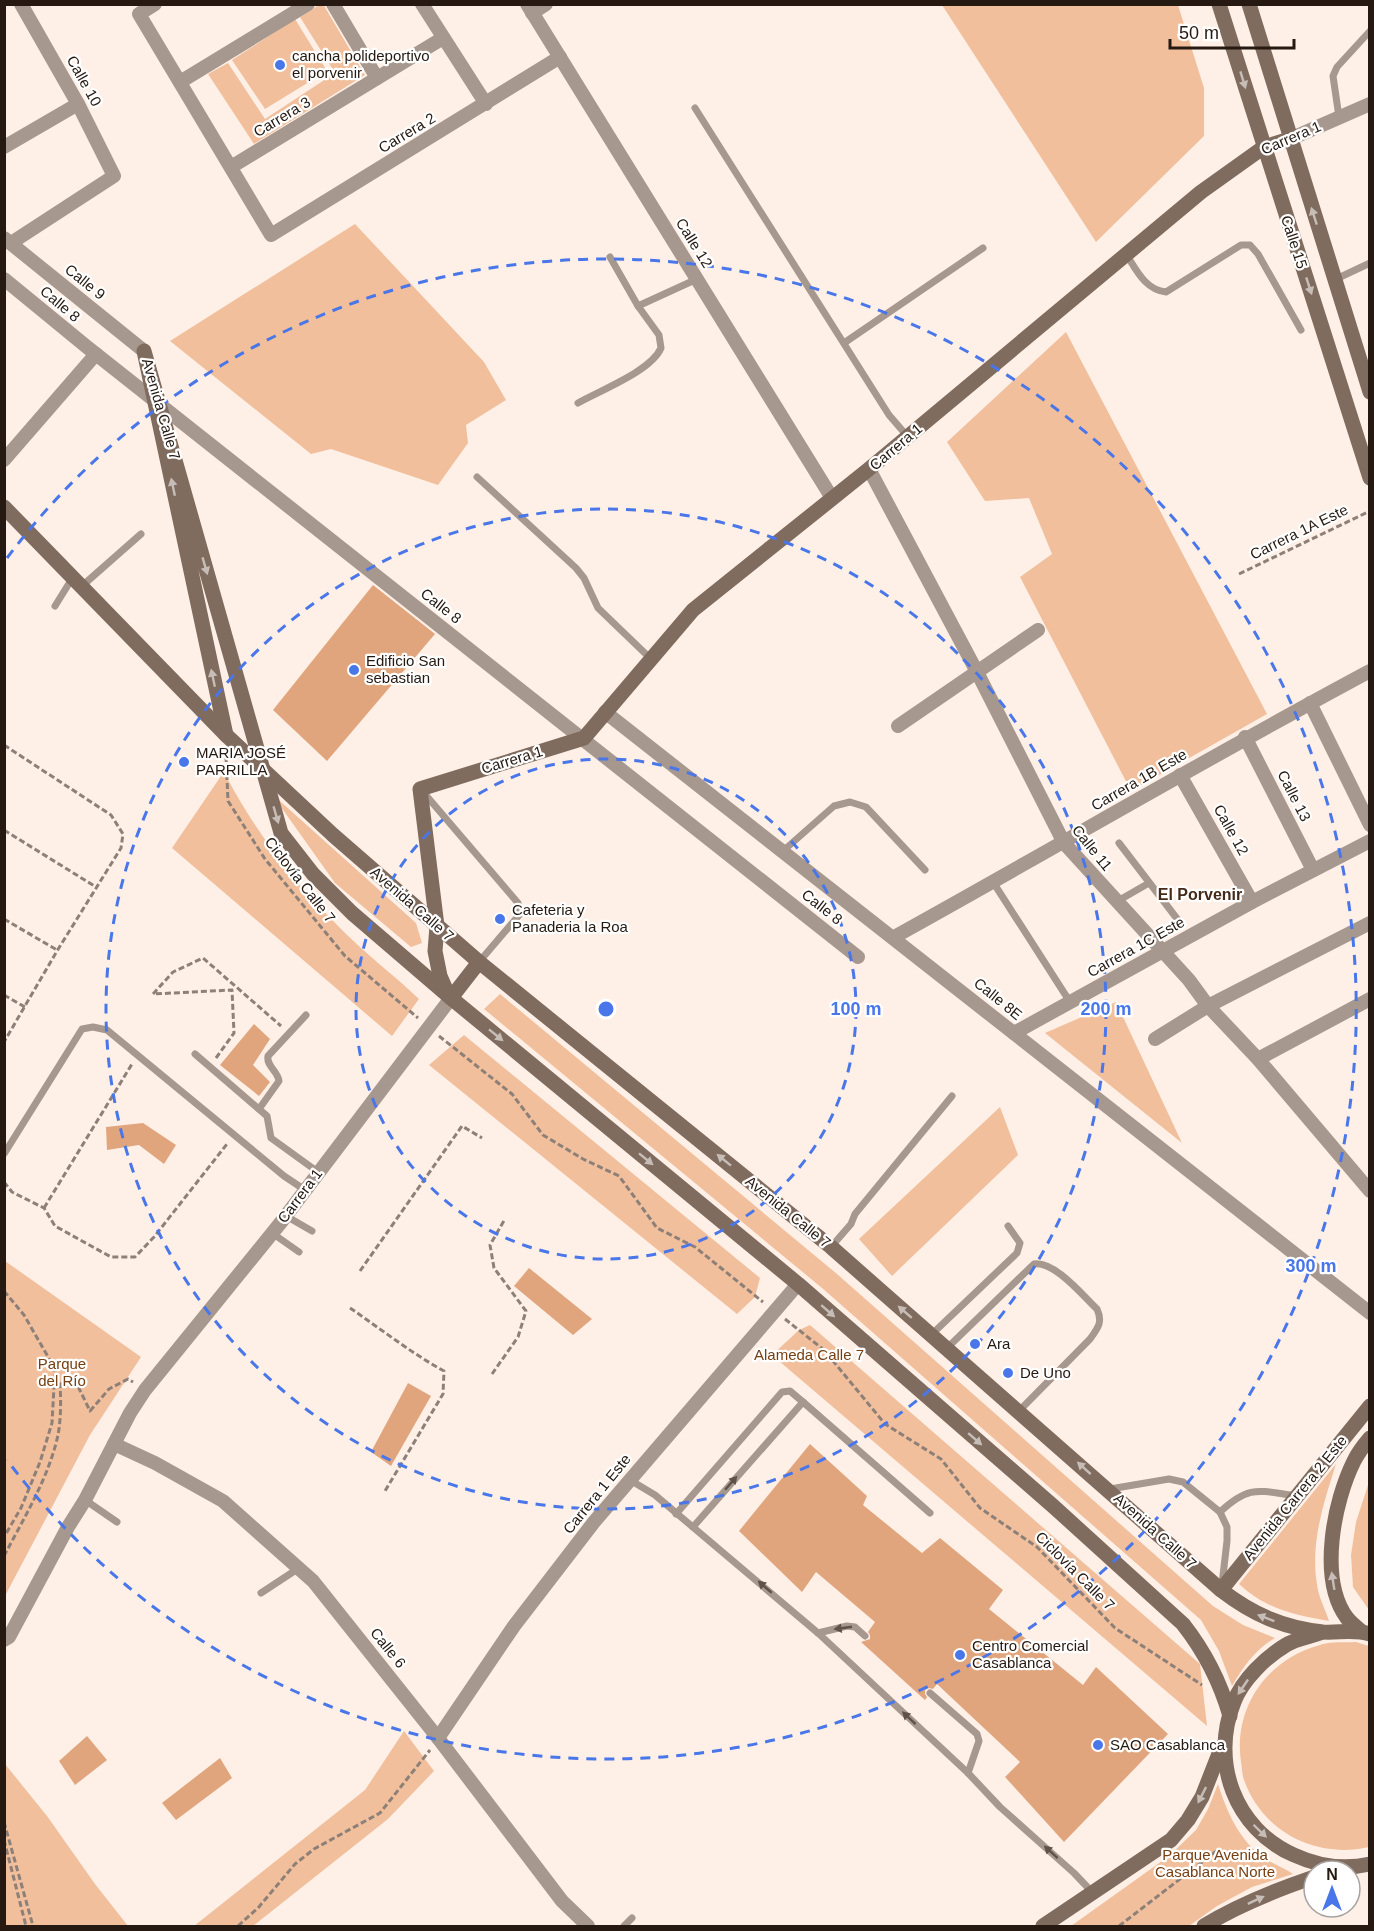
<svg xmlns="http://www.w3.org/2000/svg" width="1374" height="1931" viewBox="0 0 1374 1931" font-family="Arial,sans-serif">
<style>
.green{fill:#f2bf9c}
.building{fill:#e1a57d}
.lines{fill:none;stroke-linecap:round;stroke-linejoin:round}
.path{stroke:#8d8078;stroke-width:3;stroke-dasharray:6 3;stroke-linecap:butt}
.lane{stroke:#a6988e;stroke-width:7}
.street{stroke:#a6988e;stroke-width:14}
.secondary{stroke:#806c5f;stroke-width:15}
.oneway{fill:#c6bdb7}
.oneway2{fill:#5f5249}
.ring{fill:none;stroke:#4976e9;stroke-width:3;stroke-dasharray:10 8}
.poi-dot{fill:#4976e9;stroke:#fff;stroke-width:2}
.labels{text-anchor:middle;stroke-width:4.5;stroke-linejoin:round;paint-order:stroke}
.poi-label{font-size:15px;fill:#251911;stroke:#fff;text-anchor:start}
.street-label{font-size:15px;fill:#251911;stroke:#fff}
.park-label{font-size:15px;fill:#774012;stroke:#fff}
.neighbourhood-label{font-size:16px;font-weight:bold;fill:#442a18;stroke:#fff}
.centre{fill:#4976e9;stroke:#fff;stroke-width:3}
.ring-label{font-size:18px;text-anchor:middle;font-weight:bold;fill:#4976e9;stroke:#fff;stroke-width:4.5;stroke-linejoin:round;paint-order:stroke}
</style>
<rect width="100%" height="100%" fill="#fef0e7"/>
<g class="green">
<polygon points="323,4 365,75 254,144 208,74 228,63 265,119 335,73 300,17 319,5"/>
<polygon points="942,5 1178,5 1204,88 1204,136 1096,242"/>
<polygon points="295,19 327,71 265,109 232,60"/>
<polygon points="355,224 484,362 506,400 466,425 468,443 438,485 331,449 311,454 170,341"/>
<polygon points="1066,332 1267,714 1131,791 1020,577 1052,554 1029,498 985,501 947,442"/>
<path d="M221 776 227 778C259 837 296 884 343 931 367 955 395 976 419 999L392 1036 172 848Z"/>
<polygon points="271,793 416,923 422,943 411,947 335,883"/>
<path d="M500 994 837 1274 1213 1606 1243 1625 1275 1638C1255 1650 1244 1666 1232 1686L1219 1651 1201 1620 822 1288 484 1009Z"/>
<polygon points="1116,1002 1182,1143 1045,1033"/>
<polygon points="464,1035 760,1278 755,1297 737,1314 429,1065"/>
<polygon points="1000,1107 1018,1155 892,1276 859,1239"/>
<polygon points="5,1261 141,1357 90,1435 5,1596"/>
<polygon points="810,1325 1200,1664 1207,1726 772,1355 799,1330"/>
<path d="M1336 1464C1323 1505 1309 1546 1318 1590 1320 1600 1326 1611 1329 1621 1294 1615 1266 1609 1239 1584Z"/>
<polygon points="1369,1482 1369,1610 1353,1587 1351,1555 1356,1522"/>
<path d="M1356 1642 1369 1646V1847C1317 1859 1263 1833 1244 1780 1242 1775 1242 1768 1241 1762 1233 1708 1267 1659 1320 1645 1331 1641 1345 1643 1356 1642Z"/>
<polygon points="404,1731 434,1771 388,1819 253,1926 194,1926 365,1790"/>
<polygon points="5,1764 47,1816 95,1884 128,1926 5,1926"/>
<path d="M1218 1784C1227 1812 1239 1840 1264 1858 1273 1864 1284 1868 1293 1874L1252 1887 1217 1906 1189 1926H1071L1169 1856 1196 1830 1208 1809Z"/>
</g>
<g class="building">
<polygon points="373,585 435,634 327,761 273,710"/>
<polygon points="254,1024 270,1039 253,1065 270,1082 259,1096 220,1065"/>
<polygon points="143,1123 176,1145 164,1164 139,1145 107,1150 106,1127"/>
<polygon points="529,1268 592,1319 573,1335 514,1286"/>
<polygon points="408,1383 431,1396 391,1466 371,1452"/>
<polygon points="810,1444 867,1496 863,1505 922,1553 940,1538 1003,1590 989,1609 1083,1685 1096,1667 1168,1734 1064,1842 1005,1777 1020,1762 937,1684 933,1689 929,1688 925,1690 925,1694 927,1697 925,1700 861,1642 870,1639 870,1635 868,1632 875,1622 816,1572 802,1592 739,1531"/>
<polygon points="87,1736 107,1760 75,1785 59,1761"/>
<polygon points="220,1758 232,1778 176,1820 162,1803"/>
</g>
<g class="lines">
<g class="path">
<polyline points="1239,574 1370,511"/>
<polyline points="4,745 111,815 123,834 121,848 57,951 4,1042"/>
<polyline points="226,756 228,801 265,859 345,956 418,1018"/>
<polyline points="4,830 96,887"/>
<polyline points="4,919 57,950"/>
<polyline points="4,995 25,1007"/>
<polyline points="439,1036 512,1094 543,1135 583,1159 619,1176 657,1228 695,1247 763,1302"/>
<polyline points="216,1058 234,1033 232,990 153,994 173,972 203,958 281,1026"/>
<polyline points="4,1182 12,1192 44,1208 55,1226 111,1257 135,1257 154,1237 227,1144"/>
<polyline points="44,1208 132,1064"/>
<polyline points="360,1271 462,1126 482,1138"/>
<polyline points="4,1291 24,1315 55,1369 52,1423 40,1462 21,1508 4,1537"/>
<path d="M350 1308C381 1329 411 1353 444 1371L443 1394 385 1491"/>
<polyline points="785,1319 824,1350 885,1424 941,1459 980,1508 1037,1547 1115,1628 1202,1685"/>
<polyline points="492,1374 518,1337 526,1311 494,1268 490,1245 505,1219"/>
<path d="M4 1556C24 1518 49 1477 58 1435 61 1419 61 1401 60 1384L75 1380 90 1411 109 1389 128 1379 133 1382"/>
<polyline points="4,1822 33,1926"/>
<polyline points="4,1840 26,1926"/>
<polyline points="238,1926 258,1908 295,1864 314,1849 380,1813 430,1750"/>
<polyline points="1119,1926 1219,1849"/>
</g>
<g class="lane">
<polyline points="695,108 889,415 908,437"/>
<polyline points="1339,117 1333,76 1337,67 1370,31"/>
<path d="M1126 254C1136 269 1145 290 1166 292L1241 245H1250L1258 254 1301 330"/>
<polyline points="1334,280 1370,263"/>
<polyline points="638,306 697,279"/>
<polyline points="844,343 983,248"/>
<path d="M578 403C601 390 651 371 661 348L659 335 638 306 610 257"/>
<polyline points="477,477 576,568 584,578 598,608 651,659"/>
<polyline points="82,586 141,534"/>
<polyline points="55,606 73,577"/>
<polyline points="424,793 518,903 520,914 479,962"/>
<polyline points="1119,843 1178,920"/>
<polyline points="783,851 834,806 850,802 866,807 925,870"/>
<polyline points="993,882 1070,1002"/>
<polyline points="1116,902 1149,883"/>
<polyline points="195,1054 267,1116 271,1138 318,1172"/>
<path d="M259 1109 279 1081C278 1071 266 1066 268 1056L306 1015"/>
<polyline points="4,1154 82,1029 93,1027 107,1030 284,1176 305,1190"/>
<polyline points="286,1216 312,1231"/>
<polyline points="272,1233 299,1252"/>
<polyline points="831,1247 851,1224 855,1214 952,1096"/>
<polyline points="931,1335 1017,1253 1020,1243 1008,1226"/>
<path d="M946 1349 1034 1264C1055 1261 1083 1296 1097 1309 1103 1322 1098 1328 1090 1339L1019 1411"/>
<polyline points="803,1402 930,1513"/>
<polyline points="630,1480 655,1495 818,1633 968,1773 1000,1807 1074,1873 1093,1893"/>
<polyline points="1110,1489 1169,1479 1183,1482 1220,1512 1227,1527 1227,1541 1222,1584"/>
<polyline points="85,1500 117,1522"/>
<path d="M1220 1512C1250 1484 1259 1491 1297 1496"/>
<polyline points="676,1514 782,1392 790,1391 803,1402 693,1527"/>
<polyline points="261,1593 299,1568"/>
<polyline points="818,1633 847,1626 855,1627 865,1636"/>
<polyline points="930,1693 977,1734 979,1741 968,1773"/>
<polyline points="624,1926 632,1918"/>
</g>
<g class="street">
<polyline points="155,4 139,14 271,235 560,57"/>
<polyline points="333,4 377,78"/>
<polyline points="422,4 486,104"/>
<polyline points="527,4 832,498"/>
<polyline points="532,13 546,4"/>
<polyline points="180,82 308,4"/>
<polyline points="1290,139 1370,104"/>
<polyline points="4,147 78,104"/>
<polyline points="231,167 443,38"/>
<polyline points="4,238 144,351"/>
<polyline points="11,243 114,176 78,104 21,4"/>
<polyline points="4,279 87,347 858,957"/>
<polyline points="4,460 96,354"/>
<polyline points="869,469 977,672 1064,843 1189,980 1208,1006 1258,1059 1370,1191"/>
<polyline points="1310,703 1370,825"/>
<polyline points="605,712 1370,1313"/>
<polyline points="898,726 1038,630"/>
<polyline points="1245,737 1313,870"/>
<polyline points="1180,775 1252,902"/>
<path d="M894 937C1053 849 1209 757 1370 671"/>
<polyline points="1014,1033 1252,902 1370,841"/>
<polyline points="1155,1039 1208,1006 1370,923"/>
<polyline points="1258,1059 1370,999"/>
<polyline points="114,1444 155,1463 223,1501 313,1581 438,1738 562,1901 588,1926"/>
<polyline points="4,1640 9,1637 68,1527 85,1500 130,1413 145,1390 282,1221 451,998"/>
<polyline points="438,1738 514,1626 594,1522 798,1284"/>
</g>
<g class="secondary">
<polyline points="1219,4 1370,478"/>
<polyline points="1249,4 1370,392"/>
<path d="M4 507 226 735 333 835 479 962 831 1247 1221 1590C1252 1614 1283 1628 1323 1632 1339 1633 1354 1629 1370 1634"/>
<path d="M226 735 144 351 281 833 313 874 352 913 451 998 798 1284 1053 1506 1183 1624C1205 1652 1220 1681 1230 1716"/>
<polyline points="447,992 440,976 435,951 437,926 420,789 584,738 693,610 869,469 1201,192 1264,147 1290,139"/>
<polyline points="451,998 479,962"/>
<polyline points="1221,1590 1370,1406"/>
<path d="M1361 1631C1356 1627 1351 1623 1347 1618 1318 1579 1334 1501 1354 1461 1358 1453 1364 1445 1370 1438"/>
<path d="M1320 1633C1309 1637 1295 1639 1286 1645 1266 1657 1242 1680 1234 1702 1210 1762 1235 1829 1294 1855 1318 1866 1344 1870 1370 1864"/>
<polyline points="1043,1926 1171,1840 1188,1820 1202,1797 1222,1746"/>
<path d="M1204 1926C1238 1905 1276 1890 1314 1877"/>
</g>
</g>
<defs><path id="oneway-solid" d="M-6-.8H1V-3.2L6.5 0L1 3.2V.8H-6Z" transform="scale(1.5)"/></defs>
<g class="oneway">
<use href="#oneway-solid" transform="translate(1243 80) rotate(73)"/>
<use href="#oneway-solid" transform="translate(1314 216) rotate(-108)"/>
<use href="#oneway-solid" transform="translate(1309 286) rotate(72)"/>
<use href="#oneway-solid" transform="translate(173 487) rotate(-102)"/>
<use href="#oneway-solid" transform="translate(205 566) rotate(74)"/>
<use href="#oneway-solid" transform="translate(213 678) rotate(-102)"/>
<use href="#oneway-solid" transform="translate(276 815) rotate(74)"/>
<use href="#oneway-solid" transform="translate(496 1035) rotate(39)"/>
<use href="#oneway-solid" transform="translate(646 1159) rotate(39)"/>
<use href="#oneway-solid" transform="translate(724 1160) rotate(-141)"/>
<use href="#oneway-solid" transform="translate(828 1311) rotate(41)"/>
<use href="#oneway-solid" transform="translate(905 1312) rotate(-139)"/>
<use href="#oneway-solid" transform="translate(975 1439) rotate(41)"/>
<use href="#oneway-solid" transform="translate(1084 1468) rotate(-138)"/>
<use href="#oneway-solid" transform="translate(1333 1581) rotate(-99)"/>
<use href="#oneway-solid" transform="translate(1266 1618) rotate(-159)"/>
<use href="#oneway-solid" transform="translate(1243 1687) rotate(124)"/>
<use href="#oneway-solid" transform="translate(1202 1795) rotate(117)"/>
<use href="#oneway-solid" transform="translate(1260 1831) rotate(44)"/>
<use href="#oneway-solid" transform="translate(1256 1900) rotate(-25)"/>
</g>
<g class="oneway2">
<use href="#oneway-solid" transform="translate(731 1483) rotate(-49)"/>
<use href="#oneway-solid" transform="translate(765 1587) rotate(-139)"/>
<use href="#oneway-solid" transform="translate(843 1628) rotate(172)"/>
<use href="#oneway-solid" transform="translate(909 1718) rotate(-137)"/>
<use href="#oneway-solid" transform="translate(1051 1852) rotate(-138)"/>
</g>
<g class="ring">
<circle cx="606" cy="1009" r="250"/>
<circle cx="606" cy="1009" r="500"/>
<path d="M7 558A750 750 0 1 1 7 1460"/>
</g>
<g class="poi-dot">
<circle cx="280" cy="65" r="6"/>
<circle cx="354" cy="670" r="6"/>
<circle cx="184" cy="762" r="6"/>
<circle cx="500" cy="919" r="6"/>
<circle cx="975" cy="1344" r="6"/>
<circle cx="1008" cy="1373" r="6"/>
<circle cx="960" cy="1655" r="6"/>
<circle cx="1098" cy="1745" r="6"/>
</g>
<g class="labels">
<g class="poi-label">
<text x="292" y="61">cancha polideportivo<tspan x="292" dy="17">el porvenir</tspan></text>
<text x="366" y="666">Edificio San<tspan x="366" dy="17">sebastian</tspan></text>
<text x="196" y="758">MARIA JOSÉ<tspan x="196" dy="17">PARRILLA</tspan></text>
<text x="512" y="915">Cafeteria y<tspan x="512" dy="17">Panaderia la Roa</tspan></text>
<text x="987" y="1349">Ara</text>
<text x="1020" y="1378">De Uno</text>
<text x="972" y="1651">Centro Comercial<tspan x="972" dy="17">Casablanca</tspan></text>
<text x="1110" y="1750">SAO Casablanca</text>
</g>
<g class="street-label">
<text transform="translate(84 81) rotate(61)" y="5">Calle 10</text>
<text transform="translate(282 117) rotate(-31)" y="5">Carrera 3</text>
<text transform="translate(407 133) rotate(-31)" y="5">Carrera 2</text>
<text transform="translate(1291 138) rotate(-23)" y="5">Carrera 1</text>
<text transform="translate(1294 242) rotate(72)" y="5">Calle 15</text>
<text transform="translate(694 243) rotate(58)" y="5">Calle 12</text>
<text transform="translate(85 282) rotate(39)" y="5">Calle 9</text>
<text transform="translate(60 304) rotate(40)" y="5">Calle 8</text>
<text transform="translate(161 409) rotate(74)" y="5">Avenida Calle 7</text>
<text transform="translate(896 447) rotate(-40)" y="5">Carrera 1</text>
<text transform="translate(1299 532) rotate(-26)" y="5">Carrera 1A Este</text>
<text transform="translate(441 606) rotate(38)" y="5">Calle 8</text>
<text transform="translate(512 760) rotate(-17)" y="5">Carrera 1</text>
<text transform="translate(1139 780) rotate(-30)" y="5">Carrera 1B Este</text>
<text transform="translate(1294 796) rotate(63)" y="5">Calle 13</text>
<text transform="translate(1231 830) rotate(61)" y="5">Calle 12</text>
<text transform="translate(1092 848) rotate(51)" y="5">Calle 11</text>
<text transform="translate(300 880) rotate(52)" y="5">Ciclovía Calle 7</text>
<text transform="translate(412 904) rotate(41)" y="5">Avenida Calle 7</text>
<text transform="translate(822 907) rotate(38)" y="5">Calle 8</text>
<text transform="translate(1136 947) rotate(-29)" y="5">Carrera 1C Este</text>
<text transform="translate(998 999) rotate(39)" y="5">Calle 8E</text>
<text transform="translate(300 1196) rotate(-53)" y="5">Carrera 1</text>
<text transform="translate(788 1212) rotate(39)" y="5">Avenida Calle 7</text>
<text transform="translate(597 1494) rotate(-51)" y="5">Carrera 1 Este</text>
<text transform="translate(1295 1498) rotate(-51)" y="5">Avenida Carrera 2 Este</text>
<text transform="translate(1155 1531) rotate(42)" y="5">Avenida Calle 7</text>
<text transform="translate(1075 1571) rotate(45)" y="5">Ciclovía Calle 7</text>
<text transform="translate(388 1648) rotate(51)" y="5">Calle 6</text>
</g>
<g class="park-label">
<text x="809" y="1360">Alameda Calle 7</text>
<text x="62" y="1369">Parque<tspan x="62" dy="17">del Río</tspan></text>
<text x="1215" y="1860">Parque Avenida<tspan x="1215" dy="17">Casablanca Norte</tspan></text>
</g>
<g class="neighbourhood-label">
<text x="1200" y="900">El Porvenir</text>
</g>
</g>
<circle cx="606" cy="1009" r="9" class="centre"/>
<g class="ring-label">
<text x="856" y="1015">100 m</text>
<text x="1106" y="1015">200 m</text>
<text x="1311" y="1272">300 m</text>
</g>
<rect width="1374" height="1931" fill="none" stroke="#251911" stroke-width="12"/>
<g transform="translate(1332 1889)"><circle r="28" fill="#ffffff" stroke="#a8a3a0" stroke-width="1.5"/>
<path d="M0-4.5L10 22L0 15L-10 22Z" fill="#4976e9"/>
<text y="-9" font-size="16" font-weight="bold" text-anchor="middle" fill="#251911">N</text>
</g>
<path d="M1170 39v9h124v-9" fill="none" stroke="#251911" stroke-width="3"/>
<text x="1179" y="39" font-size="18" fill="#251911" stroke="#ffffff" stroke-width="4.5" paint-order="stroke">50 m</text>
</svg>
